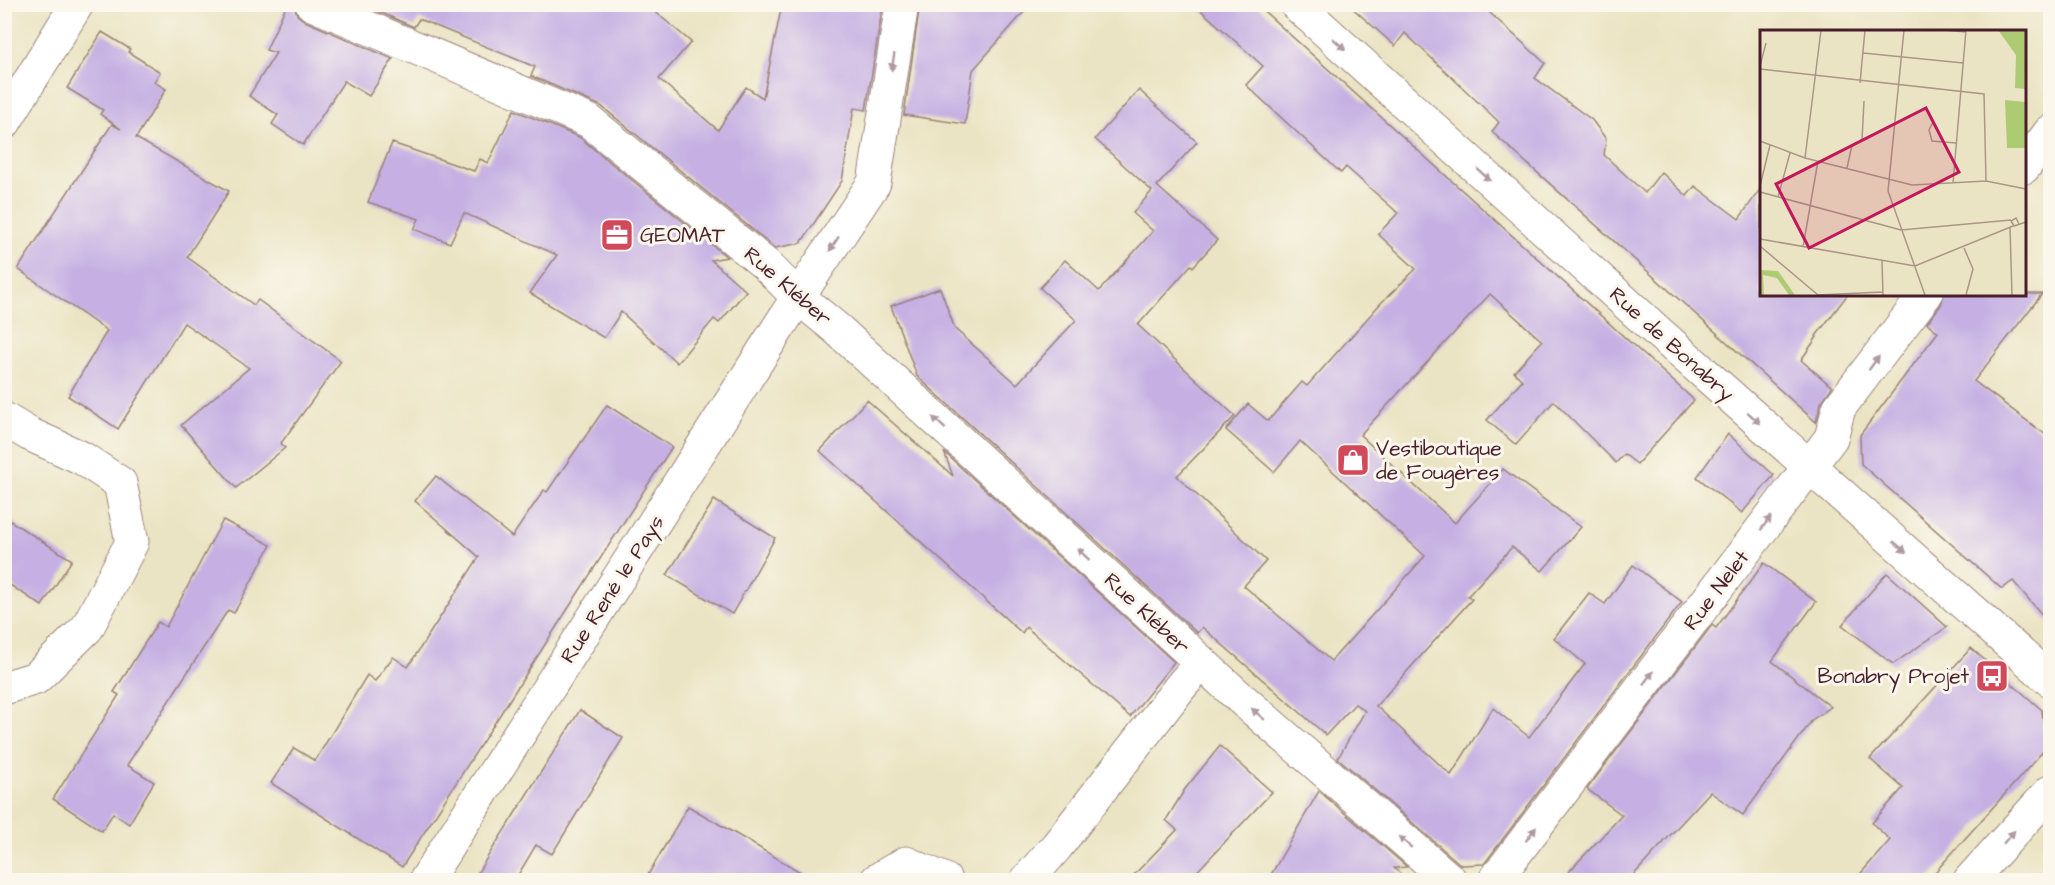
<svg xmlns="http://www.w3.org/2000/svg" width="2055" height="885" viewBox="0 0 2055 885" font-family="'Architects Daughter',sans-serif">
<style>
.building{fill:#c6b0e3}
.lines{fill:none;stroke-linecap:round;stroke-linejoin:round}
.street-casing{stroke:#9a8278;stroke-width:35}
.secondary-casing{stroke:#9a8278;stroke-width:35}
.street{stroke:#fff;stroke-width:33}
.secondary{stroke:#fff;stroke-width:33}
.oneway{fill:#ae9aa0}
.labels{text-anchor:middle;stroke-width:6;stroke-linejoin:round;paint-order:stroke}
.poi-label{font-size:21px;fill:#4a1f2b;stroke:#fbf7ec;text-anchor:start}
.street-label{font-size:21px;fill:#4a1f2b;stroke:#fbf7ec}
.inset-road{fill:none;stroke:#ab9587;stroke-width:1.5}
.view{fill:#c2185b;fill-opacity:0.15;stroke:#c2185b;stroke-width:3}
.inset-edge{fill:none;stroke:#4a1f2b;stroke-width:3}
</style>
<rect width="100%" height="100%" fill="#fbf7ec"/>
<filter id="ink" filterUnits="userSpaceOnUse"><feTurbulence type="fractalNoise" baseFrequency=".0167" numOctaves="2"/><feDisplacementMap in="SourceGraphic" scale="12" xChannelSelector="R" yChannelSelector="G"/><feConvolveMatrix kernelMatrix="1 2 1 2 8 2 1 2 1" color-interpolation-filters="sRGB"/></filter>
<filter id="wash" filterUnits="userSpaceOnUse"><feTurbulence type="fractalNoise" baseFrequency=".008" numOctaves="4" result="noise"/><feDisplacementMap in="SourceGraphic" scale="24" xChannelSelector="R" yChannelSelector="G"/><feGaussianBlur stdDeviation="1.35" result="paint"/><feColorMatrix in="noise" values="0 0 0 0 0 0 0 0 0 0 0 0 0 0 0 0 0 1.4 0 .05"/><feComposite in="paint" operator="in"/></filter>
<g filter="url(#wash)">
<rect width="100%" height="100%" fill="#ebe4c4"/>
<g id="blocks">
<g class="building">
<polygon points="287,4 294,4 297,15 305,21 393,59 369,96 344,81 303,145 272,124 278,115 249,96 276,53 266,50"/>
<polygon points="361,4 646,4 691,42 659,79 718,130 746,87 763,98 782,4 883,4 866,110 854,108 842,181 801,243 775,248 601,106 531,76 535,67 419,19 414,27"/>
<polygon points="920,4 1031,4 973,70 965,124 904,115"/>
<polygon points="1194,4 1256,4 1694,400 1637,464 1624,454 1616,463 1554,401 1516,445 1487,420 1522,380 1514,372 1542,341 1490,294 1360,435 1455,523 1503,469 1581,527 1542,571 1512,547 1468,596 1472,599 1376,706 1451,775 1493,708 1529,737 1585,664 1554,638 1589,593 1605,604 1633,565 1682,602 1484,864 1461,865 1338,758 1365,711 1355,704 1326,735 1202,627 1197,633 917,376 891,306 940,288 955,329 1017,384 1076,320 1040,288 1065,260 1099,291 1153,231 1133,213 1152,191 1095,139 1139,90 1197,142 1157,186 1217,240 1193,267 1191,265 1138,325 1235,416 1177,476 1266,561 1244,586 1331,661 1425,556 1300,441 1274,472 1226,430 1248,404 1268,421 1302,382 1307,386 1381,303 1416,269 1378,234 1398,213 1346,167 1341,173 1246,85 1263,66"/>
<polygon points="1348,4 1480,4 1545,63 1535,78 1592,120 1606,139 1604,155 1645,193 1661,172 1687,196 1695,186 1739,219 1761,188 1761,294 1848,294 1816,336 1817,337 1801,360 1832,387 1821,403 1816,422 1492,132 1499,122 1405,33 1395,46"/>
<polygon points="102,32 130,49 128,52 160,72 154,82 166,89 136,138 229,191 187,257 254,305 258,300 341,361 281,443 285,448 236,488 181,425 249,368 184,323 118,429 68,396 107,331 18,269 112,124 121,129 100,114 103,110 67,88"/>
<polygon points="514,110 579,137 727,257 711,260 746,291 719,323 714,319 677,363 621,312 604,338 530,293 557,255 464,213 450,243 414,229 419,219 368,202 392,143 474,171 480,159 488,163"/>
<polygon points="1944,294 2042,294 1974,381 2050,438 2050,624 2013,581 2002,589 1861,464 1860,435 1938,332 1927,323 1941,305"/>
<polygon points="867,400 953,476 944,452 1174,662 1130,717 1026,627 1022,633 820,451"/>
<polygon points="607,405 672,447 402,867 271,783 294,748 315,761 367,675 375,681 393,657 408,667 479,557 415,501 436,476 512,537 544,490 547,492"/>
<polygon points="1728,434 1774,475 1742,513 1697,477"/>
<polygon points="714,500 775,538 732,614 667,575"/>
<polygon points="4,517 72,560 42,606 4,581"/>
<polygon points="223,520 271,545 234,613 228,610 127,765 154,782 129,824 113,813 102,831 53,799 119,695 114,692 158,622 166,627"/>
<polygon points="1764,563 1816,602 1772,661 1831,707 1813,719 1743,815 1710,792 1629,880 1561,880 1622,815 1587,789 1712,625 1716,628"/>
<polygon points="1887,573 1947,627 1893,664 1842,625"/>
<polygon points="1971,648 2042,710 2046,748 1928,880 1855,880 1890,840 1872,823 1903,788 1870,759"/>
<polygon points="580,710 623,738 552,854 536,845 515,880 473,880"/>
<polygon points="1220,746 1272,792 1189,880 1129,880 1177,830 1166,820 1185,789"/>
<polygon points="1319,791 1407,867 1394,868 1408,880 1268,880"/>
<polygon points="688,806 729,830 814,880 645,880"/>
</g>
</g>
</g>
<g filter="url(#ink)">
<use href="#blocks" fill-opacity="0" stroke="#9a8278" stroke-width="1.5"/>
<g class="lines">
<defs>
<g id="street">
<polyline points="1296,4 1658,332 2050,680"/>
<polyline points="4,123 77,4"/>
<polyline points="2024,167 2050,132"/>
<polyline points="4,419 29,434 82,458 120,483 132,542 87,628 36,678 7,687"/>
<polyline points="426,880 798,297 874,183 902,4"/>
<polyline points="877,880 906,863 945,880"/>
<polyline points="1027,880 1057,846 1181,686 1201,663"/>
<polyline points="1495,880 1831,438 1839,408 1926,294"/>
<polyline points="1970,880 2050,792"/>
</g>
<polyline id="secondary" points="312,4 589,121 765,264 798,297 837,329 1237,695 1450,880"/>
</defs>
<use href="#street" class="street-casing"/>
<use href="#secondary" class="secondary-casing"/>
<use href="#street" class="street"/>
<use href="#secondary" class="secondary"/>
</g>
<defs><path id="oneway-solid" d="M-6-.8H1V-3.2L6.5 0L1 3.2V.8H-6Z" transform="scale(1.5)"/></defs>
<g class="oneway">
<use href="#oneway-solid" transform="translate(1339 44) rotate(42)"/>
<use href="#oneway-solid" transform="translate(893 62) rotate(99)"/>
<use href="#oneway-solid" transform="translate(1484 175) rotate(42)"/>
<use href="#oneway-solid" transform="translate(834 244) rotate(123)"/>
<use href="#oneway-solid" transform="translate(1874 363) rotate(-53)"/>
<use href="#oneway-solid" transform="translate(1754 418) rotate(42)"/>
<use href="#oneway-solid" transform="translate(939 423) rotate(-137)"/>
<use href="#oneway-solid" transform="translate(1766 523) rotate(-53)"/>
<use href="#oneway-solid" transform="translate(1900 547) rotate(41)"/>
<use href="#oneway-solid" transform="translate(1083 554) rotate(-137)"/>
<use href="#oneway-solid" transform="translate(1648 678) rotate(-53)"/>
<use href="#oneway-solid" transform="translate(1258 714) rotate(-139)"/>
<use href="#oneway-solid" transform="translate(1531 834) rotate(-53)"/>
<use href="#oneway-solid" transform="translate(2009 837) rotate(-48)"/>
<use href="#oneway-solid" transform="translate(1405 842) rotate(-139)"/>
</g>
</g>
<defs>
<symbol id="office-square" viewBox="-11 -11 22 22"><rect x="-9" y="-9" width="18" height="18" rx="4" fill="#d1495b" stroke="#fbf7ec"/><path d="M-6-3h4V-5.5h4V-3h4V5H-6ZM-1-4.5V-3h2v-1.5ZM-6 0V1H6V0Z" fill="#fff"/></symbol>
<symbol id="shop-square" viewBox="-11 -11 22 22"><rect x="-9" y="-9" width="18" height="18" rx="4" fill="#d1495b" stroke="#fbf7ec"/><path d="M-5-2.5h2.3a2.7 3.5 0 0 1 5.4 0H5L5.5 6h-11ZM-1.5-2.5h3a1.5 2.3 0 0 0-3 0Z" fill="#fff"/></symbol>
<symbol id="bus-square" viewBox="-11 -11 22 22"><rect x="-9" y="-9" width="18" height="18" rx="4" fill="#d1495b" stroke="#fbf7ec"/><path d="M-5-6H5V4H4V6H2V4H-2V6H-4V4H-5ZM-3.5-4V0h7V-4ZM-3.5 1.2v1.5H-2V1.2ZM2 1.2v1.5H3.5V1.2Z" fill="#fff"/></symbol>
</defs>
<g fill-rule="evenodd">
<use href="#office-square" x="598" y="216" width="38" height="38"/>
<use href="#shop-square" x="1334" y="441" width="38" height="38"/>
<use href="#bus-square" x="1973" y="657" width="38" height="38"/>
</g>
<g class="labels">
<g class="poi-label">
<text x="640" y="242">GEOMAT</text>
<text x="1376" y="455">Vestiboutique<tspan x="1376" dy="24">de Fougères</tspan></text>
<text x="1969" y="683" text-anchor="end">Bonabry Projet</text>
</g>
<g class="street-label">
<text transform="translate(788 286) rotate(41)" y="7">Rue Kléber</text>
<text transform="translate(1672 344) rotate(42)" y="7">Rue de Bonabry</text>
<text transform="translate(612 589) rotate(-57)" y="7">Rue René le Pays</text>
<text transform="translate(1716 590) rotate(-53)" y="7">Rue Nelet</text>
<text transform="translate(1147 613) rotate(43)" y="7">Rue Kléber</text>
</g>
</g>
<g transform="translate(1760 30)">
<rect width="266" height="266" fill="#ebe4c4"/>
<path d="M238 0H265V59L255 58 256 25ZM245 70 265 72V118H247ZM0 240 18 241 35 265H29L17 248 3 245 4 265H0Z" fill="#accb72"/>
<path class="inset-road" d="M144 0 128 161 165 265M184 0 206 2M103 23 203 33M0 36 6 13M0 39 224 64 226 151M100 53 105 0M173 92 169 100 172 111 196 113M0 111 45 128 152 155 226 151 266 159M45 128 61 0M87 138 92 115 102 110 104 71M193 153 206 0M0 156 10 115M0 162 141 200 251 190M18 167 30 123M259 194 256 188 251 191 254 196 266 192M250 198 252 265M0 209 155 236 253 196M0 216 58 265M43 217 58 131M204 218 213 239 206 265M122 231 123 265M57 265 123 262"/>
<path class="view" d="M166 78 199 142 49 218 16 154Z"/>
<rect width="266" height="266" class="inset-edge"/>
</g>
<rect width="2055" height="885" fill="none" stroke="#fbf7ec" stroke-width="24"/>
</svg>
